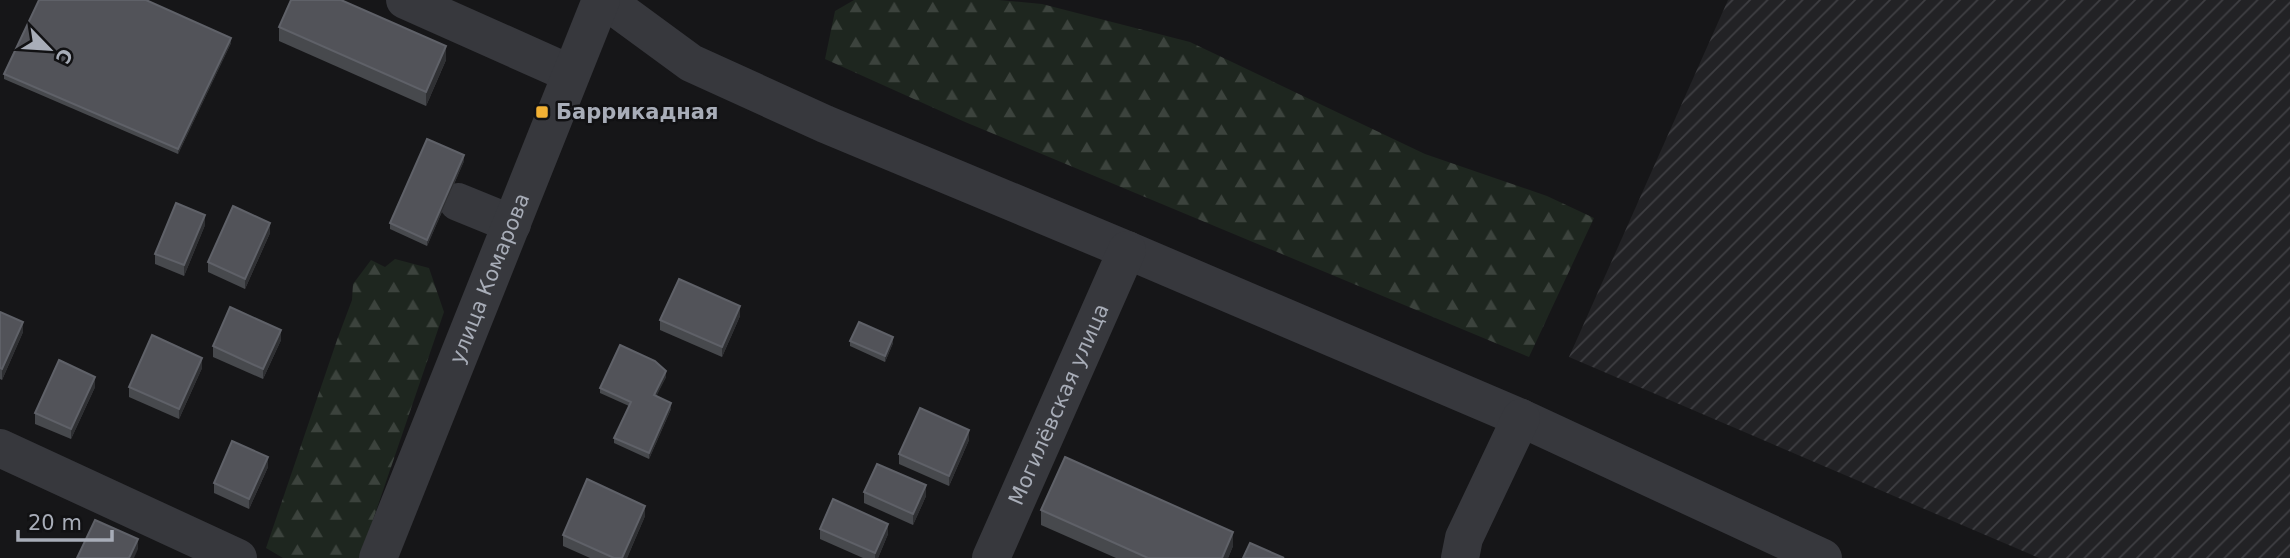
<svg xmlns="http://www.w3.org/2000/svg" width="2290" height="558" viewBox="0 0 2290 558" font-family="'DejaVu Sans',sans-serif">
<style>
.industrial{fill:url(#industrial-furrows)}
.forest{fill:url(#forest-firs)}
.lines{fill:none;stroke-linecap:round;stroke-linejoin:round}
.minor{stroke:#37383d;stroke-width:38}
.wall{fill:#47494d}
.shaded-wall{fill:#2f3033}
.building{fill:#525359;stroke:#5f6168;stroke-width:2}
.poi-dot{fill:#f2b134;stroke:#111113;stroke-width:2.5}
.labels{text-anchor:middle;stroke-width:5;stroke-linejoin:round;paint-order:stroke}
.poi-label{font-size:21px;font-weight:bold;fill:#a8adb8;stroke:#111113;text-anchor:start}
.street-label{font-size:21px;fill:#a8adb8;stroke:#111113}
</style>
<defs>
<pattern id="industrial-furrows" width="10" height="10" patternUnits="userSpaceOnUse" patternTransform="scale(1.75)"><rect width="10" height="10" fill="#222225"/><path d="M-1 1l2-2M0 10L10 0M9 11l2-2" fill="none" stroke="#3f3f43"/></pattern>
<pattern id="forest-firs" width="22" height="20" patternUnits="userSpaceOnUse" patternTransform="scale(1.75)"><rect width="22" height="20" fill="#1e261f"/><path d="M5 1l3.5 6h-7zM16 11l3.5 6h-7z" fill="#3c433d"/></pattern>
</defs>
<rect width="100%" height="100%" fill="#161618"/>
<polygon class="industrial" points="1728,0 2290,0 2290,558 2039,558 1569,357"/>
<g class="forest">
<polygon points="854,0 999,0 1042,4 1190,42 1425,154 1547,196 1594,218 1529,357 965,122 825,59 835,11"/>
<polygon points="395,259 429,268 444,312 360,558 283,558 266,548 337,340 352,300 353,284 371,260 385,267"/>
</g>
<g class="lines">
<g class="minor">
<polyline points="405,0 571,74"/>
<polyline points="605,0 691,63 825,124 1127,250 1521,418 1823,558"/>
<polyline points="458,202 512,224"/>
<polyline points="0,448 238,558"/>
<path id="s1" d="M378 558 601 0"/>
<path id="s2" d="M991 558 1127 250"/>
<polyline points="1460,558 1464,538 1521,418"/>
</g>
</g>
<g class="wall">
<polygon points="279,27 446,60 426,106 279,41"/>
<polygon points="231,43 178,154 4,79 4,74"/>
<polygon points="464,161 427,246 390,229 390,223"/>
<polygon points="205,225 184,276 155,264 155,254"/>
<polygon points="270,233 245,289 208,272 208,262"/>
<polygon points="0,312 23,332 2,380 0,379"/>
<polygon points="740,316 722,357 660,330 660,320"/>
<polygon points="281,340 263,379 213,357 213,346"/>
<polygon points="850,341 893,343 885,362 850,346"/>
<polygon points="202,368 179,419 129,397 129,387"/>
<polygon points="666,377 656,396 671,409 649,459 614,443 614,438 629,406 600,393 600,388"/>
<polygon points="95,387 71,439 35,424 35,413"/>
<polygon points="969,440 949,486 899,464 899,454"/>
<polygon points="268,467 249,509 214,493 214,483"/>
<polygon points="864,492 926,496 913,525 864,503"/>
<polygon points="1041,510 1233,546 1228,558 1116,558 1041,525"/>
<polygon points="645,516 627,558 590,558 563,546 563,535"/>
<polygon points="820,529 888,534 878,558 863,558 820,539"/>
</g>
<g class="shaded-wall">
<polygon points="231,38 231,43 178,154 178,149"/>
<polygon points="446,46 446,60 426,106 426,92"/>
<polygon points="464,155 464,161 427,246 427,240"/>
<polygon points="205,215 205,225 184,276 184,265"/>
<polygon points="270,223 270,233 245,289 245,279"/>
<polygon points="740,306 740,316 722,357 722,347"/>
<polygon points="23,322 23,332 2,380 2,369"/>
<polygon points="281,330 281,340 263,379 263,369"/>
<polygon points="893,337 893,343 885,362 885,356"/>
<polygon points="202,358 202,368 179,419 179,409"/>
<polygon points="666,371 666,377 654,401 654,395"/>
<polygon points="95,377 95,387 71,439 71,429"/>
<polygon points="671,403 671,409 649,459 649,453"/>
<polygon points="969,430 969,440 949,486 949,476"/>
<polygon points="268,457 268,467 249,509 249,499"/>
<polygon points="926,485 926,496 913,525 913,514"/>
<polygon points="645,506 645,516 627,558 622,558"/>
<polygon points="888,524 888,534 878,558 875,558 875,553"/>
<polygon points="1233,532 1233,546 1228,558 1222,558"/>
<polygon points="138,539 138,549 134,558 129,558"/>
</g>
<g class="building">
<polygon points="39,0 146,0 231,38 178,149 4,74"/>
<polygon points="291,0 341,0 446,46 426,92 279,27"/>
<polygon points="427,139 464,155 427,240 390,223"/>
<polygon points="176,203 205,215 184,265 155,254"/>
<polygon points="233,206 270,223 245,279 208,262"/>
<polygon points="679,279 740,306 722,347 660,320"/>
<polygon points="230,307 281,330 263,369 213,346"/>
<polygon points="0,312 23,322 2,369 0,368"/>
<polygon points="859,322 893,337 885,356 850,341"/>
<polygon points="152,335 202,358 179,409 129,387"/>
<polygon points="620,345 655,361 666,371 654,395 671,403 649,453 614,438 631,402 600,388"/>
<polygon points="59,360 95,377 71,429 35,413"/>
<polygon points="920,408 969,430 949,476 899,454"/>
<polygon points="232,441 268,457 249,499 214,483"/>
<polygon points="1065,457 1233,532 1222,558 1148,558 1041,510"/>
<polygon points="877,464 926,485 913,514 864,492"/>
<polygon points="587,479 645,506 622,558 614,558 563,535"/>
<polygon points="833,499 888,524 875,553 820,529"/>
<polygon points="95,520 138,539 129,558 77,558"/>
<polygon points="1250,543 1284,558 1243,558"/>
</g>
<rect class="poi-dot" x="535" y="105" width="14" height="14" rx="3.5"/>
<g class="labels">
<g class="poi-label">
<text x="556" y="119">Баррикадная</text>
</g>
<g class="street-label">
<text dy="7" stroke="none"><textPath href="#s1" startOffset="301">улица Комарова</textPath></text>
<text dy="7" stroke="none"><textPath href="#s2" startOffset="168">Могилёвская улица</textPath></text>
</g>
</g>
<g transform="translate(49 49) rotate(115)" stroke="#111113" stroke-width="5" paint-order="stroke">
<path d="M0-5L12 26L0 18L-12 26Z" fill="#a8adb8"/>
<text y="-10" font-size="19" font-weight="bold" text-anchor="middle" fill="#a8adb8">С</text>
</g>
<path d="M18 530v10h94v-10" fill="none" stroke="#a8adb8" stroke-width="3.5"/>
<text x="28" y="530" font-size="21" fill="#a8adb8" stroke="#111113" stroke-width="5" paint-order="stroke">20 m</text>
</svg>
